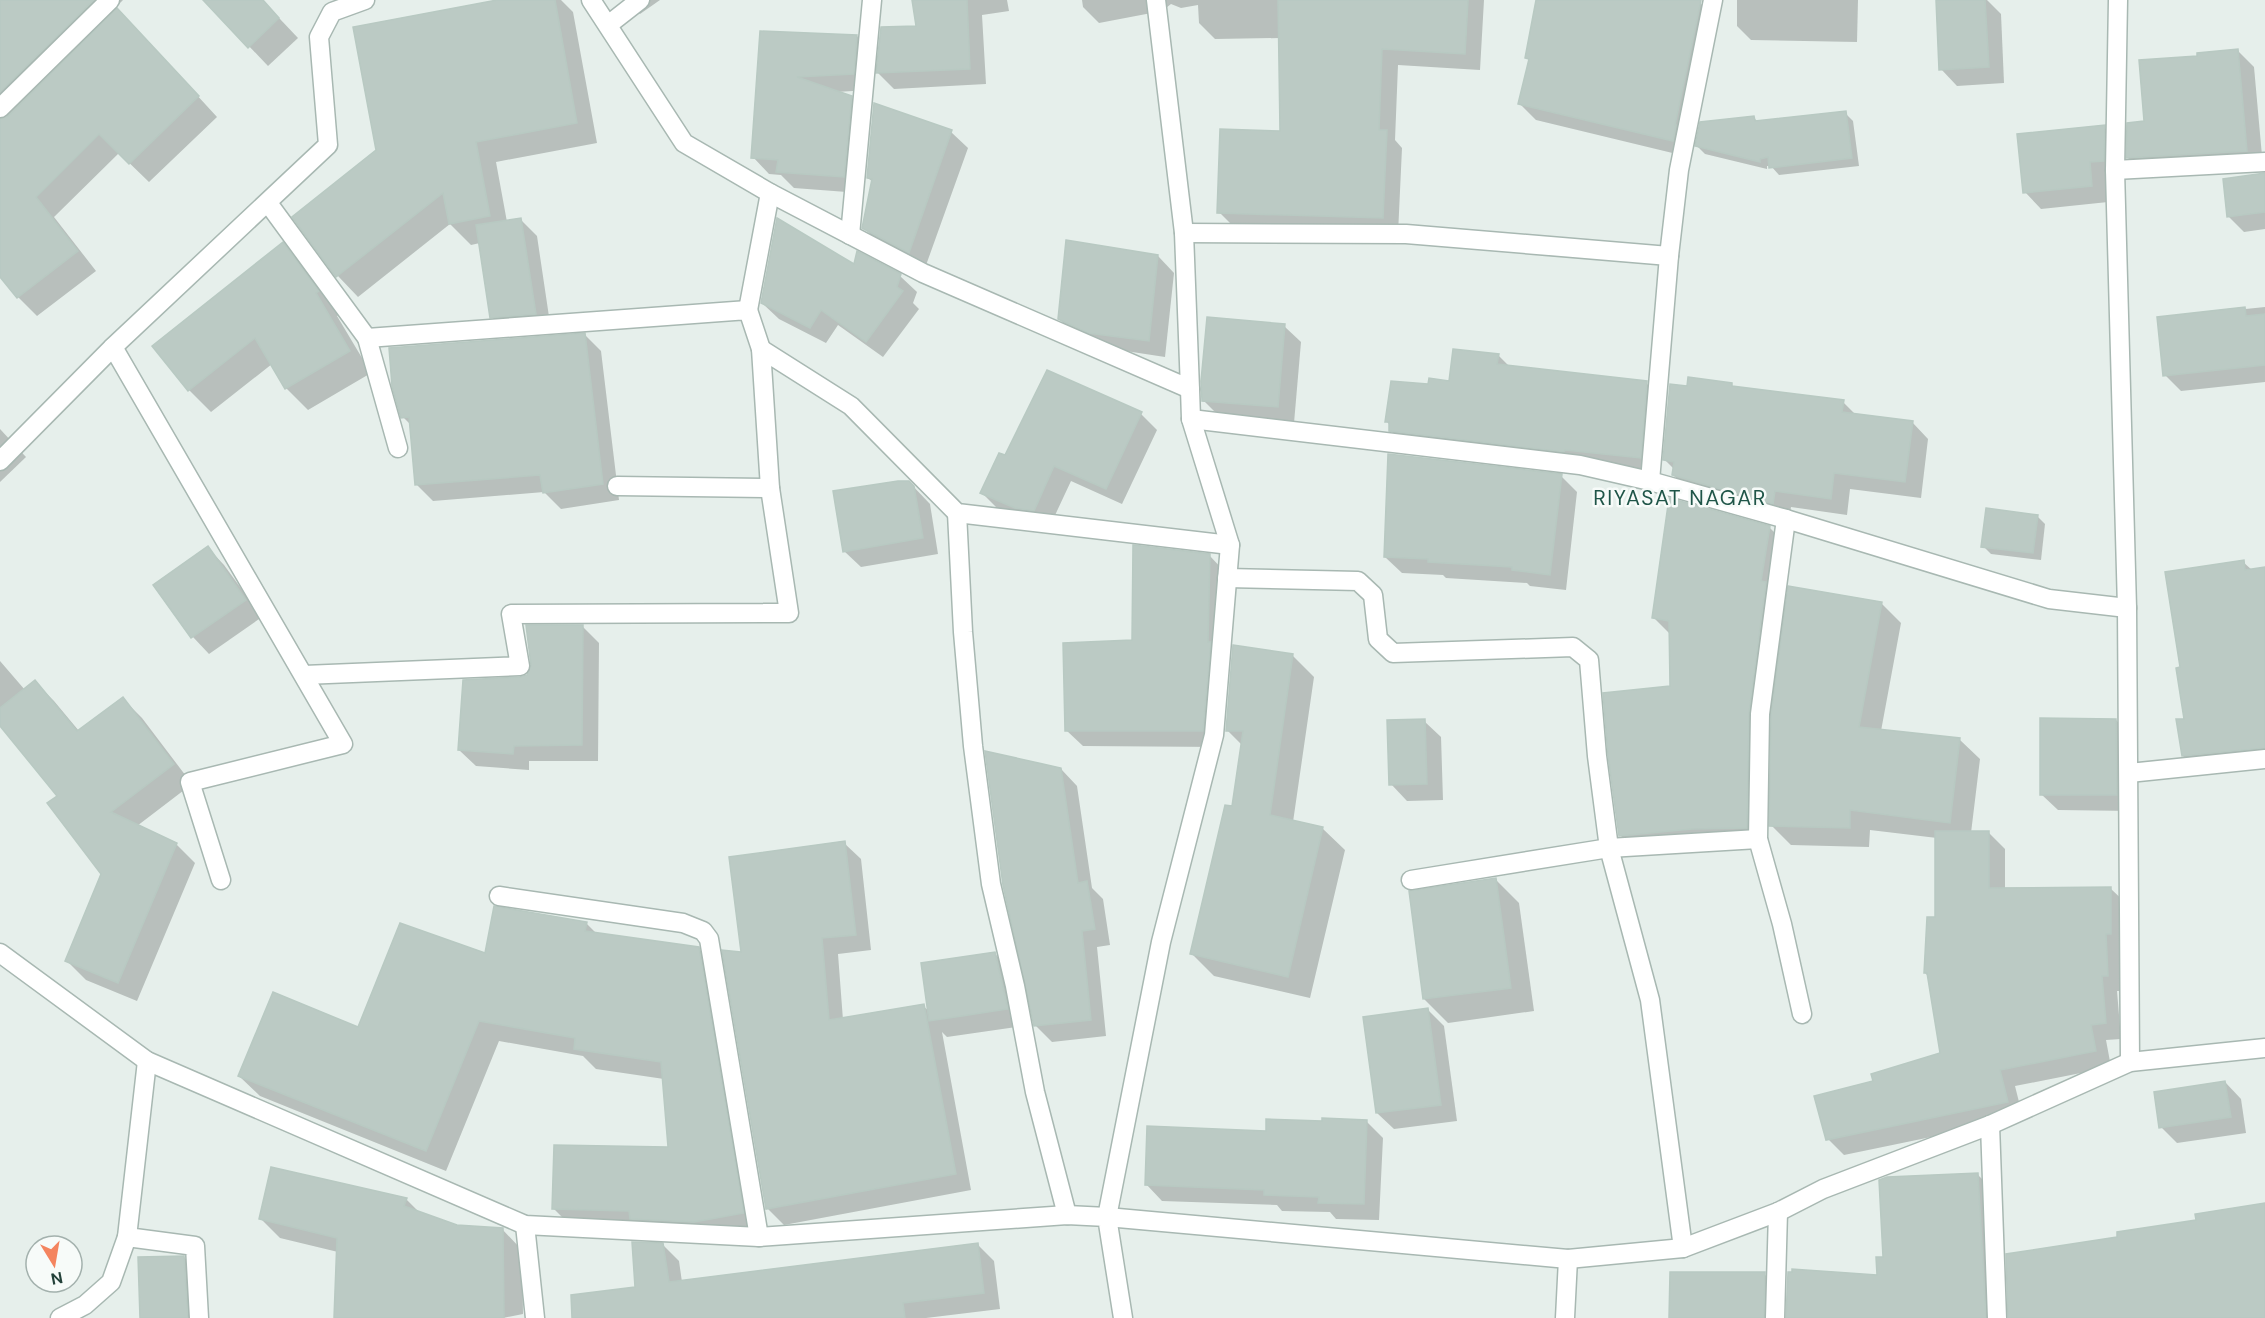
<svg xmlns="http://www.w3.org/2000/svg" width="2265" height="1318" viewBox="0 0 2265 1318" font-family="'DM Sans',sans-serif">
<style>
.shadow{fill:#0003}
.building{fill:#bbcac4;stroke:#b8c9c2;stroke-width:1.5}
.lines{fill:none;stroke-linecap:round;stroke-linejoin:round}
.minor-casing{stroke:#a8b8b2;stroke-width:21}
.tertiary-casing{stroke:#a8b8b2;stroke-width:21}
.minor{stroke:#fff;stroke-width:18}
.tertiary{stroke:#fff;stroke-width:18}
.labels{text-anchor:middle;stroke-width:5;stroke-linejoin:round;paint-order:stroke}
.neighbourhood-label{font-size:21px;letter-spacing:1.5px;fill:#1f5548;stroke:#f7fbf9}
</style>
<rect width="100%" height="100%" fill="#e6efeb"/>
<g class="shadow">
<polygon points="0,0 123,0 116,7 217,117 149,182 119,153 54,217 96,271 37,316 18,297 0,274"/>
<polygon points="205,0 262,0 298,38 268,66"/>
<polygon points="506,0 561,0 573,12 597,143 496,162 507,222 521,220 537,236 551,330 508,333 492,317 480,243 471,245 450,224 358,297 338,276 294,217 378,151"/>
<polygon points="626,0 660,0 640,14"/>
<polygon points="914,0 1007,0 1009,11 982,15 986,84 894,89 878,73 917,27"/>
<polygon points="1082,0 1484,0 1480,70 1398,65 1395,140 1402,148 1398,234 1235,228 1219,212 1282,133 1280,38 1215,39 1199,23 1198,5 1181,8 1171,4 1162,11 1099,23 1083,7"/>
<polygon points="1538,0 1686,0 1700,3 1717,19 1689,157 1536,120 1520,104 1530,61 1527,58"/>
<polygon points="1737,0 1858,0 1857,42 1751,40 1737,26"/>
<polygon points="1937,0 1987,0 2001,14 2004,83 1957,86 1941,69"/>
<polygon points="762,32 857,36 873,53 870,90 836,92 851,97 867,114 860,193 794,188 781,175 769,174 753,157"/>
<polygon points="2238,51 2254,67 2263,167 2144,174 2128,158 2145,122 2198,57"/>
<polygon points="1845,113 1853,121 1859,166 1779,175 1771,166 1767,166 1767,169 1705,154 1697,146 1754,118 1758,122"/>
<polygon points="2104,127 2120,143 2120,177 2106,178 2108,202 2041,209 2025,192"/>
<polygon points="951,132 968,148 925,268 880,244 864,228 873,182 868,178"/>
<polygon points="2265,175 2265,229 2244,232 2228,216"/>
<polygon points="282,244 304,266 340,314 337,316 371,373 308,410 286,388 272,364 211,412 189,390"/>
<polygon points="1158,256 1174,273 1165,357 1106,348 1076,335 1059,319"/>
<polygon points="855,267 900,276 917,292 913,303 919,309 883,357 838,325 826,343 779,319 762,303"/>
<polygon points="2265,307 2265,382 2181,391 2165,375 2158,318"/>
<polygon points="1284,326 1301,342 1294,423 1220,417 1203,400"/>
<polygon points="585,335 601,351 619,500 561,509 544,492 433,501 416,484 412,426 403,417"/>
<polygon points="1498,355 1510,367 1646,383 1663,399 1657,474 1407,447 1390,430 1390,425 1386,421 1430,385 1451,382"/>
<polygon points="1731,385 1734,387 1843,402 1857,416 1912,422 1928,439 1921,498 1850,489 1847,515 1791,507 1789,519 1690,491 1673,475 1674,469 1665,460"/>
<polygon points="1141,414 1157,430 1122,504 1071,481 1050,526 998,509 982,493 1005,457"/>
<polygon points="0,429 26,457 0,482"/>
<polygon points="1561,476 1577,492 1566,590 1530,586 1527,583 1446,578 1443,575 1402,573 1385,557"/>
<polygon points="909,482 930,504 938,554 861,567 844,551"/>
<polygon points="2037,516 2045,524 2041,560 1991,554 1983,546"/>
<polygon points="1769,527 1789,547 1781,599 1787,605 1881,603 1901,623 1881,731 1960,740 1980,759 1971,833 1989,833 2005,849 2005,889 2111,889 2127,904 2123,991 2117,991 2121,1039 2106,1040 2111,1067 2015,1086 2023,1118 1844,1155 1828,1139 1875,1082 1941,1054 1929,977 1925,973 1936,919 1937,838 1870,830 1869,847 1791,845 1771,825 1773,714 1771,714 1768,734 1766,848 1712,849 1640,855 1620,835 1672,687 1671,635 1654,618"/>
<polygon points="208,548 224,565 262,617 209,654 193,637 155,586"/>
<polygon points="1209,555 1225,572 1219,747 1083,746 1066,730 1133,642"/>
<polygon points="2243,562 2252,570 2265,568 2265,765 2199,772 2183,756 2186,721 2182,669"/>
<polygon points="582,626 599,643 598,761 529,761 529,770 476,766 459,750 521,679 528,676"/>
<polygon points="1292,655 1314,677 1293,822 1322,828 1345,850 1310,998 1214,976 1192,954 1234,808 1242,745 1227,730"/>
<polygon points="0,661 25,690 35,682 54,701 79,731 123,699 142,718 192,784 137,826 176,844 195,863 137,1001 86,980 67,961 103,874 59,796 0,723"/>
<polygon points="2116,720 2132,737 2133,811 2058,810 2041,794"/>
<polygon points="1424,721 1441,737 1443,800 1407,801 1391,784"/>
<polygon points="1061,769 1077,786 1092,888 1103,899 1110,945 1097,947 1106,1036 1052,1042 1035,1025"/>
<polygon points="844,843 861,859 871,950 838,954 843,1020 923,1006 929,1011 995,954 1011,970 1023,1026 947,1037 942,1032 971,1190 784,1225 767,1208 743,954"/>
<polygon points="1495,879 1519,903 1534,1011 1448,1023 1424,999"/>
<polygon points="586,923 597,934 698,948 719,969 763,1233 574,1229 554,1209 670,1149 664,1079 596,1069 583,1056 499,1041 446,1171 260,1096 239,1076 359,1029 487,955"/>
<polygon points="1428,1010 1444,1026 1457,1121 1394,1129 1377,1113"/>
<polygon points="2225,1082 2241,1099 2246,1133 2177,1143 2161,1127"/>
<polygon points="1366,1121 1383,1138 1379,1220 1336,1219 1330,1212 1282,1211 1277,1205 1162,1201 1146,1184 1267,1133"/>
<polygon points="1977,1174 1995,1192 2002,1318 1788,1318 1878,1276 1884,1258"/>
<polygon points="406,1199 420,1213 457,1226 502,1229 522,1250 523,1314 503,1318 336,1318 338,1252 280,1238 260,1218"/>
<polygon points="663,1245 679,1261 682,1282 978,1245 994,1261 1000,1309 926,1318 603,1318 639,1314"/>
<polygon points="184,1257 204,1278 206,1318 141,1318"/>
<polygon points="1764,1274 1781,1290 1780,1318 1671,1318"/>
</g>
<g class="building">
<polygon points="0,0 94,0 0,92"/>
<polygon points="203,0 263,0 279,18 248,48"/>
<polygon points="497,0 555,0 577,123 476,142 490,216 449,224 443,193 336,277 292,217 376,150 353,27"/>
<polygon points="912,0 967,0 970,69 876,73 881,27 916,26"/>
<polygon points="1278,0 1468,0 1465,54 1382,49 1379,130 1387,130 1383,218 1217,213 1220,129 1280,131"/>
<polygon points="1536,0 1701,0 1675,125 1676,125 1673,141 1518,104 1529,59 1525,58"/>
<polygon points="1936,0 1985,0 1989,67 1939,70"/>
<polygon points="117,8 199,96 129,164 99,134 36,197 78,251 17,298 0,277 0,119 8,116"/>
<polygon points="760,31 857,35 854,74 797,77 852,96 844,177 776,172 778,160 751,158"/>
<polygon points="2238,49 2247,151 2126,158 2127,123 2144,121 2139,60 2197,56 2197,53"/>
<polygon points="874,103 952,130 909,253 862,228 872,179 867,178"/>
<polygon points="1846,111 1852,158 1769,168 1768,157 1760,159 1760,162 1695,146 1700,122 1754,116 1755,121"/>
<polygon points="2105,125 2104,161 2090,162 2092,186 2023,193 2017,134"/>
<polygon points="2265,173 2265,212 2227,217 2223,179"/>
<polygon points="521,218 536,314 490,318 476,225"/>
<polygon points="777,218 854,264 857,251 901,274 897,287 903,291 866,342 821,310 810,328 761,303"/>
<polygon points="1066,240 1158,255 1149,341 1088,333 1058,319"/>
<polygon points="283,242 319,291 316,293 350,351 285,389 255,338 188,391 152,346"/>
<polygon points="2245,307 2246,316 2265,314 2265,365 2163,376 2157,317"/>
<polygon points="1207,317 1285,324 1278,407 1202,401 1201,381"/>
<polygon points="585,333 603,484 543,493 540,475 415,485 409,417 401,418 392,386 389,348"/>
<polygon points="1453,349 1499,354 1497,364 1647,381 1641,458 1565,450 1564,452 1389,431 1389,422 1385,422 1391,381 1428,384 1429,378 1449,381"/>
<polygon points="1047,370 1142,412 1106,489 1054,466 1034,511 1015,508 980,493 999,453 1005,455"/>
<polygon points="1688,377 1732,383 1732,386 1844,400 1842,412 1913,421 1905,482 1834,473 1831,499 1775,491 1773,504 1672,475 1674,462 1663,460 1670,384 1687,386"/>
<polygon points="1388,454 1562,474 1550,575 1512,570 1512,567 1428,562 1428,559 1384,557"/>
<polygon points="898,481 909,481 914,486 923,538 843,552 833,491"/>
<polygon points="1669,498 1770,526 1761,581 1766,582 1749,714 1747,828 1692,829 1619,836 1608,755 1603,693 1670,686 1669,621 1652,618"/>
<polygon points="1986,508 2038,515 2033,553 1981,547"/>
<polygon points="1133,545 1210,554 1208,642 1211,642 1203,731 1065,731 1063,643 1132,640"/>
<polygon points="208,546 246,600 191,638 153,585"/>
<polygon points="2244,560 2245,570 2265,567 2265,748 2182,756 2176,719 2184,719 2176,668 2180,667 2165,572"/>
<polygon points="1788,586 1882,602 1859,727 1960,738 1950,823 1850,810 1850,828 1769,826 1771,715"/>
<polygon points="526,625 583,625 582,745 514,746 513,754 458,750 463,680 520,677 527,675 531,665"/>
<polygon points="1233,645 1293,654 1270,815 1323,827 1288,977 1190,954 1225,805 1232,806 1243,731 1226,731"/>
<polygon points="35,680 77,731 123,697 174,764 111,812 177,843 118,983 65,961 101,874 47,803 57,796 0,726 0,708"/>
<polygon points="2040,718 2116,719 2117,795 2040,795"/>
<polygon points="1425,719 1427,784 1389,785 1387,720"/>
<polygon points="985,751 1061,768 1078,883 1087,881 1095,929 1082,931 1091,1020 1034,1026 1003,885"/>
<polygon points="1935,831 1989,831 1989,888 2111,887 2111,934 2106,934 2108,976 2102,976 2106,1023 2091,1025 2096,1051 2000,1070 2008,1102 1826,1140 1814,1096 1873,1081 1871,1074 1940,1053 1927,973 1924,973 1927,917 1935,917"/>
<polygon points="845,841 856,935 822,938 829,1020 924,1004 956,1174 766,1209 722,950 741,952 729,857"/>
<polygon points="1496,878 1511,988 1423,999 1409,891"/>
<polygon points="494,906 587,922 585,931 699,947 744,1213 694,1222 630,1219 629,1211 552,1209 554,1145 668,1147 661,1062 574,1049 575,1038 479,1021 426,1151 238,1076 273,992 358,1027 400,923 485,953"/>
<polygon points="995,952 1008,1009 929,1021 921,963"/>
<polygon points="1428,1008 1441,1105 1376,1113 1363,1017"/>
<polygon points="2225,1081 2231,1117 2159,1128 2154,1092"/>
<polygon points="1322,1118 1367,1120 1364,1204 1318,1203 1319,1197 1264,1195 1264,1190 1145,1185 1147,1126 1266,1131 1266,1119 1322,1121"/>
<polygon points="271,1167 407,1198 404,1206 457,1225 503,1228 504,1318 334,1318 337,1238 259,1219"/>
<polygon points="1978,1173 1986,1318 1786,1318 1788,1272 1792,1272 1792,1269 1877,1275 1876,1257 1883,1257 1879,1180 1887,1177"/>
<polygon points="2265,1203 2265,1318 2008,1318 2006,1254 2117,1237 2117,1232 2196,1220 2195,1214"/>
<polygon points="632,1242 663,1243 669,1282 978,1243 984,1293 903,1303 905,1318 572,1318 571,1295 635,1287"/>
<polygon points="184,1256 188,1318 140,1318 138,1257"/>
<polygon points="1670,1272 1765,1272 1764,1318 1669,1318"/>
</g>
<g class="lines">
<defs>
<g id="minor">
<polyline points="591,0 684,143 770,193 923,273 1190,389 1184,233 1156,0"/>
<polyline points="2118,0 2115,170 2127,608 2130,1062"/>
<polyline points="608,25 640,0"/>
<polyline points="0,108 110,0"/>
<polyline points="2115,170 2265,162"/>
<polyline points="268,203 367,338 398,448"/>
<polyline points="1184,233 1406,234 1669,256"/>
<polyline points="850,235 872,0"/>
<polyline points="748,310 770,193"/>
<polyline points="367,338 748,310 761,349"/>
<polyline points="113,347 343,744 190,782 221,880"/>
<polyline points="1191,419 1580,465 1650,481 1786,519 2049,599 2127,608"/>
<polyline points="0,461 113,347 328,145 319,37 332,12 365,0"/>
<polyline points="1650,481 1669,256 1679,170 1713,0"/>
<polyline points="617,486 770,488 761,349 851,406 957,513 1230,545"/>
<polyline points="957,513 963,632 973,746 991,884 1015,986 1035,1092 1067,1215"/>
<polyline points="1786,519 1760,714 1758,839 1782,924 1802,1014"/>
<polyline points="1227,578 1358,581 1373,595 1378,639 1393,653 1573,647 1589,660 1597,756 1609,848 1650,1000 1683,1248"/>
<polyline points="304,675 520,666 511,614 789,613 770,488"/>
<polyline points="2129,773 2265,759"/>
<polyline points="1411,880 1609,848 1758,839"/>
<polyline points="499,896 683,923 703,931 709,939 759,1237"/>
<polyline points="147,1061 127,1237 195,1246 199,1318"/>
<polyline points="1990,1125 1997,1318"/>
<polyline points="1107,1217 1161,942 1214,735 1230,545 1191,419 1190,389"/>
<polyline points="525,1225 535,1318"/>
<polyline points="60,1318 85,1305 111,1282 127,1237"/>
<polyline points="1565,1318 1568,1259"/>
<polyline points="1775,1318 1778,1212"/>
</g>
<g id="tertiary">
<polyline points="0,953 147,1061 525,1225 759,1237 1067,1215 1107,1217 1123,1318"/>
<polyline points="1107,1217 1568,1259 1683,1248 1778,1212 1823,1189 1990,1125 2130,1062 2265,1048"/>
</g>
</defs>
<use href="#minor" class="minor-casing"/>
<use href="#tertiary" class="tertiary-casing"/>
<use href="#minor" class="minor"/>
<use href="#tertiary" class="tertiary"/>
</g>
<g class="labels">
<g class="neighbourhood-label">
<text x="1680" y="505">RIYASAT NAGAR</text>
</g>
</g>
<g transform="translate(54 1264) rotate(169)"><circle r="28" fill="#f7fbf9" stroke="#a3b1ad" stroke-width="1.5"/>
<path d="M0-4.5L10 22L0 15L-10 22Z" fill="#f4845f"/>
<text y="-9" font-size="16" font-weight="bold" text-anchor="middle" fill="#24423a">N</text>
</g>
</svg>
